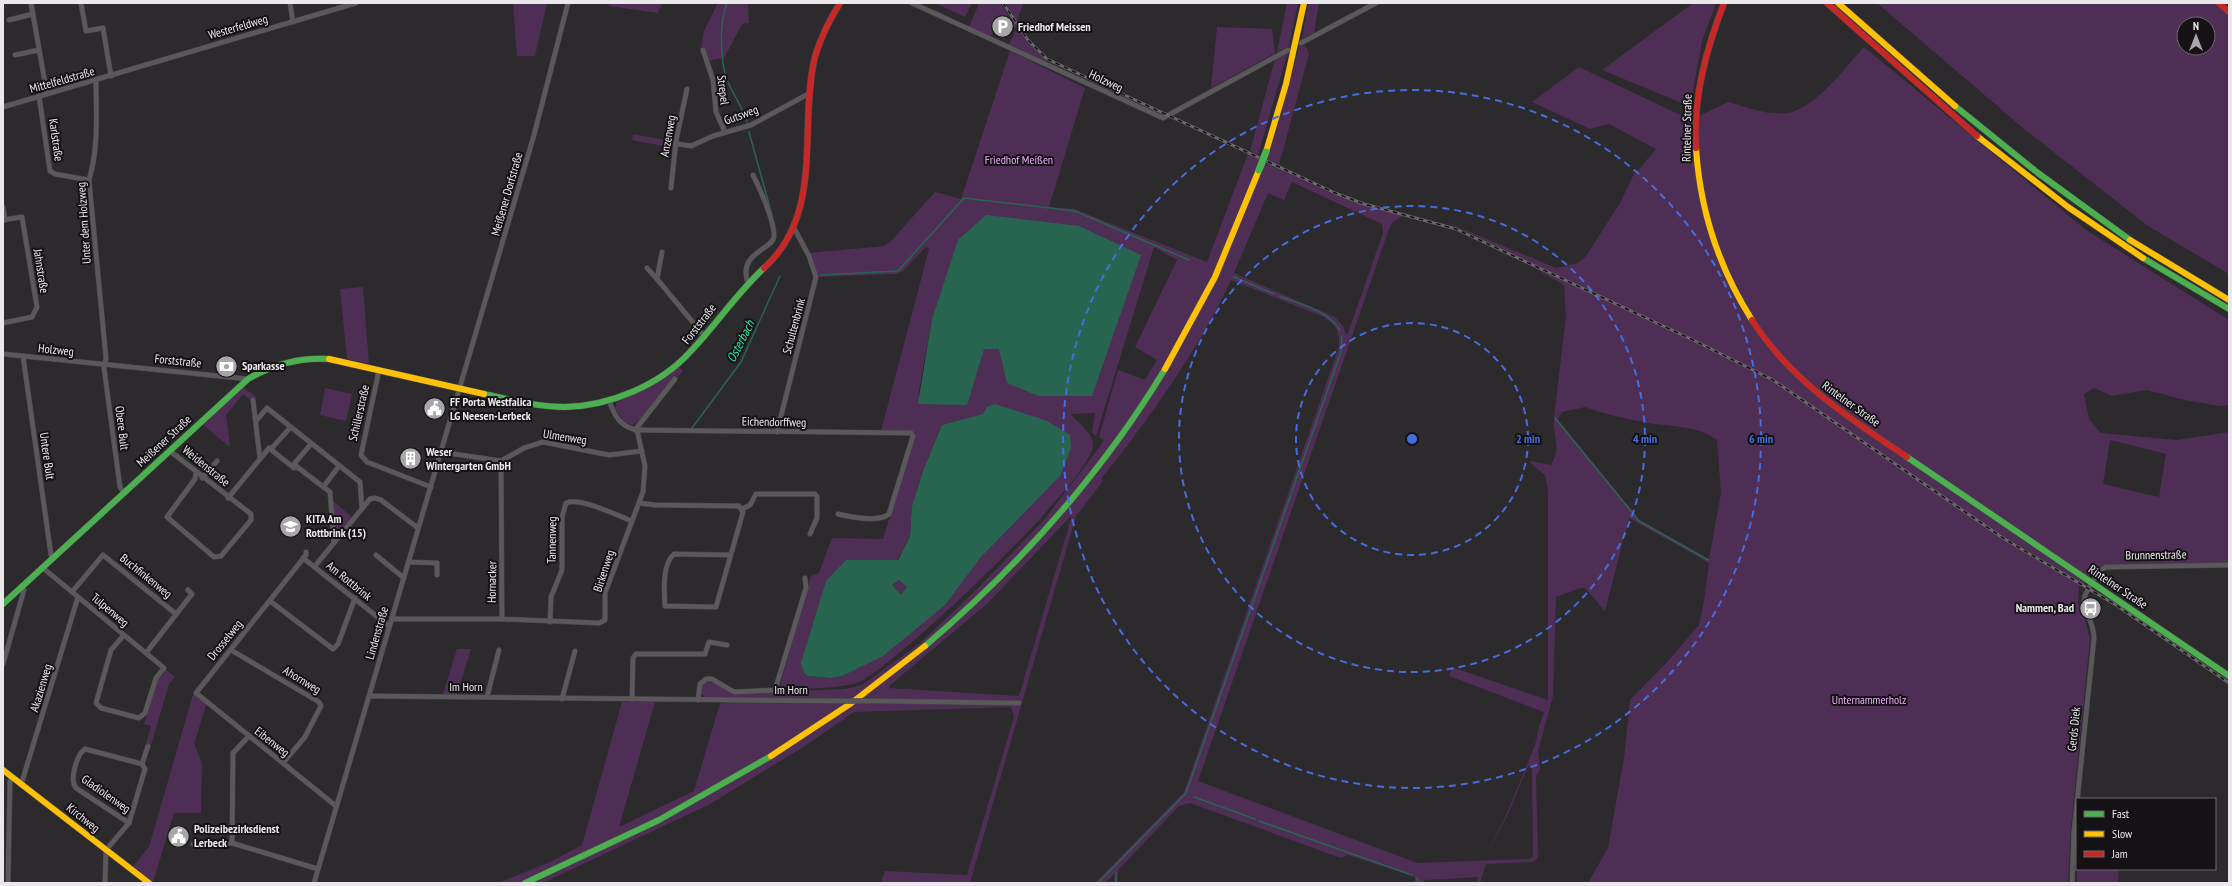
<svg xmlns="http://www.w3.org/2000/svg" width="2232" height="886" viewBox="0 0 2232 886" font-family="'PT Sans Narrow',sans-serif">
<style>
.green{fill:#4f2e56;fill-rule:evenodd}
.water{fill:#286551;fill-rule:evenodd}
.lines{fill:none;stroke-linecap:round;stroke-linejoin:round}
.stream{stroke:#286551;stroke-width:1.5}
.street-casing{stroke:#484649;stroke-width:5.5}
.fast-casing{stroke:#484649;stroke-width:7}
.slow-casing{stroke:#484649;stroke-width:7}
.jam-casing{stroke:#484649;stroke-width:7}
.street{stroke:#5a585a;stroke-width:4.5}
.fast{stroke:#4caf50;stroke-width:6}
.slow{stroke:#ffc107;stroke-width:6}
.jam{stroke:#c62828;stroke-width:6}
.rail-casing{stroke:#686668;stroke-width:3}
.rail{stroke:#141215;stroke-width:1.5;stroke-dasharray:4.5;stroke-linecap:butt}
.street-bridge-casing{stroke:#484649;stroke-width:5.5;stroke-linecap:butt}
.fast-bridge-casing{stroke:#484649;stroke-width:8;stroke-linecap:butt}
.street-bridge{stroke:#5a585a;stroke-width:4.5}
.fast-bridge{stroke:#4caf50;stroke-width:7}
.ring{fill:none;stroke:#466ddc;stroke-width:2;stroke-dasharray:7 5}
.labels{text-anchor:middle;stroke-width:4;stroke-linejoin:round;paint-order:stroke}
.street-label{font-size:12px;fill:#ebe8ec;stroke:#141215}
.poi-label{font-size:12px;font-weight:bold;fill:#ebe8ec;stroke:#141215;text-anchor:start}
.park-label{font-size:12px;fill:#edabf8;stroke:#141215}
.water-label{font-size:13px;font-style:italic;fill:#2ce4b0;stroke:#141215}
.centre{fill:#466ddc;stroke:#141215;stroke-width:2}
.ring-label{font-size:12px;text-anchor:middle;font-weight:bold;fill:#466ddc;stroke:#141215;stroke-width:4;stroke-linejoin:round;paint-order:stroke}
</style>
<rect width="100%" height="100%" fill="#2c2a2d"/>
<g class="green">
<polygon points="513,3 547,3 535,56 517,56"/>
<polygon points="609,3 662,3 658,13 609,6"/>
<polygon points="718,3 748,3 749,23 742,24 723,60 722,58 708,61 704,47 701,47 704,31"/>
<polygon points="935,3 972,3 965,17"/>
<polygon points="979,3 1000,3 1027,41 1046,60 1045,62 1009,45 1016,29 1007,19 1001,16 989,41 968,30"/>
<polygon points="1006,3 1023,3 1017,22"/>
<polygon points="1287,3 1298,3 1289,46 1277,52"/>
<polygon points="1308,3 1319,3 1314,33 1302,39"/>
<polygon points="1693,3 1716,3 1702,41 1691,102 1694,108 1602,70"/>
<path d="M1877 3H2224L2229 8V274L2148 226 2023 128ZM2184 24H2208V48H2184Z"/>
<polygon points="1217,27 1272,29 1275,53 1211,88"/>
<polygon points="1300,44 1307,48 1309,54 1279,165 1268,160"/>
<path d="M1864 47 2086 230 2229 320V405L2220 406 2189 401 2147 390 2112 396 2094 388 2084 394 2089 419 2101 433 2177 440 2229 432V563L2110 564C2098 566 2090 574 2084 585L2014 542 2011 544 2079 585 2078 602 2085 619 2090 639 2071 827 2068 883H1588L1608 848 1624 758 1630 700 1668 661 1699 625 1704 601 1709 563 1629 518 1605 611 1585 588H1581L1556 597 1553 696 1538 751 1540 770 1536 775 1538 856 1536 860 1533 862 1486 864 1480 883H1476L1478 877 1425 880 1423 883H1415V877L1348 855 1341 858 1190 803 1179 806 1118 870 1117 883H1114L1115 873 1105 883H1095L1184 792 1339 347C1340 332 1336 325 1324 317L1231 280C1200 348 1147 422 1101 479L1103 481 1076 516 970 883H881L885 871 967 875 1014 717 1011 707 854 712 805 746 710 804 543 883H498L550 862 582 845 622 702H655L619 827 694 791 720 703H725L727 699 705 697 700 692 702 684C715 677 726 693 739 694L845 689 862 685 919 644 969 597 1044 520 1104 441 1099 437 1118 370 1145 380 1157 360 1135 347 1177 260 1154 247 1096 436 1092 433 1095 413 1070 414C1078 422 1093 433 1093 445 1092 481 900 660 863 680 845 690 800 688 779 689L811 576 819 573 832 538 883 539 915 433 881 431 929 249 926 247 903 271 896 274 818 277 809 253 884 246 890 242 935 192 961 199 1010 51 1085 88 1049 207 1074 209 1207 262 1248 154 1337 196 1402 216 1392 223 1389 229 1198 781 1417 863 1529 859 1533 857 1532 767 1528 766 1509 812 1486 857 1508 811 1535 745 1539 727 1544 712 1449 676 1452 667 1548 700V491L1545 475 1530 463V461L1551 465C1560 448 1556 445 1554 428 1553 423 1555 419 1554 417L1566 317 1564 285 1531 266 1572 285 1573 283 1451 224 1556 268 1578 263 1586 256 1620 203 1633 176 1656 149 1609 124 1590 129 1532 102 1579 67 1691 120 1728 102C1747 107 1768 116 1788 113 1814 109 1847 66 1864 47ZM1292 182 1382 224 1383 233 1348 333 1346 335 1343 326 1335 317 1234 273 1268 193 1284 200ZM986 215 999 349H984L918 396 932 319 958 241ZM1585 407C1605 414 1627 419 1648 423 1671 427 1698 425 1717 440L1721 493 1709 559 1640 520 1559 421 1558 418 1562 412ZM983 414 981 557 945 605 842 676 831 678 808 676 846 560H897L910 537 912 506 923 471 942 425ZM2110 440 2166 454 2159 497 2103 484ZM1072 515 1019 696 889 688V686L987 604Z"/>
<polygon points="1288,52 1258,155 1250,151 1275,59"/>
<polygon points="633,134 675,142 673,148 632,140"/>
<polygon points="363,287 369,364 347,359 340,289"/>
<polygon points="679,367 683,371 678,377 675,375 640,420 632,425 623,421 615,408 617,401 655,383"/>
<polygon points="243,387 256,397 252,401 243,394 226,415 230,447 203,425"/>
<polygon points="325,388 352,394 346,421 320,415"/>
<polygon points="333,501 352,517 335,537"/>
<polygon points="899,580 907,587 901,595 892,585"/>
<polygon points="457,649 471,649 457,694 443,694"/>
<polygon points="166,670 175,677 169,684 151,745 146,743 151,726 144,724 157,682"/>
<polygon points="194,691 207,702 194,744 202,763 201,813 174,813 153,882 133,866 149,847"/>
<polygon points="2077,869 2119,869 2118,883 2077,883"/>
</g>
<g class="water">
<polygon points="986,215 1079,226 1141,255 1092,396 1039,396 1007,383 999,349 984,349 967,405 918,404 932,319 958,240"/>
<path d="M995 404 1047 421 1070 435 1071 448 1060 476 981 557 945 605 883 656 842 676 831 678 808 676 804 673 801 663 826 581 846 560H898L910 537 912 506 923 471 942 425 983 414 987 407ZM899 580 907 587 901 595 892 585Z"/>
</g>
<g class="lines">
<g class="stream">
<path d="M727 3C719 22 720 60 727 80 733 94 742 106 747 122"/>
<polyline points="749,132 772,215"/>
<polyline points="821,275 898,271 964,198 1075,211 1189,260"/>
<polyline points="1234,277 1274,294"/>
<path d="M1279 296C1300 304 1327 310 1340 330"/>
<polyline points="1555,418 1639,521 1708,560"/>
<polyline points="692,428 741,362 780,276"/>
<polyline points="1194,797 1255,819"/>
<polyline points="1259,821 1412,875"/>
<polyline points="1417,878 1418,883"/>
<polyline points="1098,883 1186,793 1341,352 1342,336"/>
<polyline points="1116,883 1116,873"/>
</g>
<defs>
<g id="street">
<polyline points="31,3 47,94"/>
<polyline points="81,3 86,31 103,28 111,76"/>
<polyline points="290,3 293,22"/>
<polyline points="912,3 1163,118 1288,50"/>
<polyline points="9,20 33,14"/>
<polyline points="1301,43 1376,3"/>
<polyline points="703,50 713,80 716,112 725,132"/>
<polyline points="15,55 39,50"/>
<path d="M96 80C96 114 99 147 89 180L106 358 104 368 120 487 124 493"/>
<polyline points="39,96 50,171 55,174 89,180"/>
<polyline points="3,107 356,3"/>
<polyline points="676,141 678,144 691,146 713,136 751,125 810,93"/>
<polyline points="671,188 676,141 687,89"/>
<polyline points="3,207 5,220"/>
<polyline points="3,220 22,217 37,307 32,317 3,323"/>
<polyline points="662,252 657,279 705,337"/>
<polyline points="647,268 657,279"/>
<path d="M748 283C737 253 773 249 774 237 775 222 760 189 753 175"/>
<polyline points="3,354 248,379"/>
<polyline points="23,356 51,555 53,558"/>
<polyline points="379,370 361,455 367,462 431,487"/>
<polyline points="253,400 260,459"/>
<polyline points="256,421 267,408 360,482 362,509"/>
<polyline points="635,430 675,379"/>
<path d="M637 430 911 433 913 436 889 514C878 523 851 517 838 514"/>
<polyline points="777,432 816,277 809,256 794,228"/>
<polyline points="271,449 290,428"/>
<polyline points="170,451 251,514 251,520 221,556 214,557 167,517 195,479 196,473"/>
<polyline points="441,452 501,461 524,448 543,442 609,455 642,451"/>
<polyline points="296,466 330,492 334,543"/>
<polyline points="296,466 294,464 311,444"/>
<polyline points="202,478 217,461"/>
<polyline points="324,486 339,466"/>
<polyline points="228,498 269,448 294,468 296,466"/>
<path d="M639 503 655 505 739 506 743 512 716 607 665 606C664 592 662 564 674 554L731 555"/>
<polyline points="742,509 750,505 756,494 815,494 817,497 817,518 810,534"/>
<polyline points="306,552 306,555 196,693 336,806"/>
<polyline points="376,555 404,578"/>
<polyline points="303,558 389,626"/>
<polyline points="409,562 437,563 437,575"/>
<polyline points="315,566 370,499 375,498 381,500 418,528"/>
<path d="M43 568C83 601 124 635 164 668L156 678 145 713 139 718 101 708 96 703 111 650 124 635"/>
<polyline points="72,592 103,555 176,614"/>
<polyline points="270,601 333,649 338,644 355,598"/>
<polyline points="392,619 500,619 502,617 501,461"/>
<path d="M500 619 599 623 605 620V593L643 492 645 466 637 430C620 427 614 415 609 400"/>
<path d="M550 622 551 597 562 570V517L566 503C580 497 616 515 632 521"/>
<polyline points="231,650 319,702 321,706 305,737 283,763"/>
<polyline points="146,653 192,594 188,590"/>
<polyline points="3,664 24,590 22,587"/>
<polyline points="369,696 841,701"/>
<polyline points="487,697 499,650"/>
<polyline points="562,699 575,651"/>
<polyline points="632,699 633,658 636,654 705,654 709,642 727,645"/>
<polyline points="698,700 700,684 706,679 712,679 734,692 775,690 806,588 805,578"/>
<polyline points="879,701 1019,703"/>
<polyline points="21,785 78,597"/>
<path d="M129 823 76 788C69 780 77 754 85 749L142 764 148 746"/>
<polyline points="232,843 233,753 249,736"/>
<polyline points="193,844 232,843 318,869"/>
<polyline points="8,883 10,781 12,778"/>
<polyline points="105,883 106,850 129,823 145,769 142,764"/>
<polyline points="314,883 534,135 568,3"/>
<path d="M2072 883 2074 831 2094 638C2093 611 2073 609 2092 583 2096 576 2099 570 2106 567L2229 565"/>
</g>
<g id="fast">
<polyline points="1955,106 2038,173 2130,240"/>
<polyline points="2143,258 2229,309"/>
<path d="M484 394C511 400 538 407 565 407 610 406 660 385 690 352 716 325 736 294 764 268"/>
<polyline points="1907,457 2229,676"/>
<path d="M3 604 248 379C274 364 299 357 329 359"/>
<path d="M925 646C1019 566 1101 475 1165 369"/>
<polyline points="525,883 659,820 771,756"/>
</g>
<g id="slow">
<polyline points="1838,3 1955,106"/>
<polyline points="1977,136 2068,207 2143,258"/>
<path d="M1696 148C1700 210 1719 268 1752 320"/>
<polyline points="1266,152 1286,84 1304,3"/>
<polyline points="2130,240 2229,300"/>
<polyline points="329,359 484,394"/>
<polyline points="1165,369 1215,277 1259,170"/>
<polyline points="771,756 850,704 925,646"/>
<polyline points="3,770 149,883"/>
</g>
<g id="jam">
<polyline points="1827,3 1977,136"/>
<polyline points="2219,3 2229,12"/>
<path d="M1696 148C1693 97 1706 50 1724 3"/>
<path d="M764 268C824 214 799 131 814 61 819 40 829 21 840 3"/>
<path d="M1752 320C1790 380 1849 418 1907 457"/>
</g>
</defs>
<use href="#street" class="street-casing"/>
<use href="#fast" class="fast-casing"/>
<use href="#slow" class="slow-casing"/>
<use href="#jam" class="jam-casing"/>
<use href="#street" class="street"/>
<use href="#fast" class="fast"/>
<use href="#slow" class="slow"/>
<use href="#jam" class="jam"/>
<defs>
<polyline id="rail" points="1003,3 1028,40 1047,59 1335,193 1364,204 1456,229 1691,339 1773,380 2003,538 2116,605 2229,683"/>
</defs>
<use href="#rail" class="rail-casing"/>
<use href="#rail" class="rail"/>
<defs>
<polyline id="street-bridge" points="841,701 879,701"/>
<polyline id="fast-bridge" points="1259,170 1266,152"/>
</defs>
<use href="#street-bridge" class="street-bridge-casing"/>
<use href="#fast-bridge" class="fast-bridge-casing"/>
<use href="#street-bridge" class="street-bridge"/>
<use href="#fast-bridge" class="fast-bridge"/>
</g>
<g class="ring">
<circle cx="1412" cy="439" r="116"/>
<circle cx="1412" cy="439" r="233"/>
<circle cx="1412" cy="439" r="349"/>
</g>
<defs>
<symbol id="parking-disc" viewBox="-11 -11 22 22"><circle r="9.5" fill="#a8a6a9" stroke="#141215"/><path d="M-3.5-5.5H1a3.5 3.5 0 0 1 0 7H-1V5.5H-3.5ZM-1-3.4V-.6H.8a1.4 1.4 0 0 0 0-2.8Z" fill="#fff"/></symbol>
<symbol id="bank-disc" viewBox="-11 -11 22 22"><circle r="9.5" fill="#a8a6a9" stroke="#141215"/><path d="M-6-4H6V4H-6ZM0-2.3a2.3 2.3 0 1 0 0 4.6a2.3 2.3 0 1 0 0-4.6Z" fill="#fff"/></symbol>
<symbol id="civic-disc" viewBox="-11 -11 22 22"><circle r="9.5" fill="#a8a6a9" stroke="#141215"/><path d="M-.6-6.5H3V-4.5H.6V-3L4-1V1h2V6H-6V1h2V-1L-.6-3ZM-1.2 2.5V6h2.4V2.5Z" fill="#fff"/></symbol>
<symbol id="building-disc" viewBox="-11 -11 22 22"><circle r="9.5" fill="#a8a6a9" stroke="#141215"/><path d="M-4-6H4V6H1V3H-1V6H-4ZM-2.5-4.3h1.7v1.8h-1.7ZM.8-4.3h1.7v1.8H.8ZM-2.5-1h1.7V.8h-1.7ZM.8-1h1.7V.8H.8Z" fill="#fff"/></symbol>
<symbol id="school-disc" viewBox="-11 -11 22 22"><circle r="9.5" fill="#a8a6a9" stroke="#141215"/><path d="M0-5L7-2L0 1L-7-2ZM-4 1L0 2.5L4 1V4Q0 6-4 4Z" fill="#fff"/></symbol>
<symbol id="bus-disc" viewBox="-11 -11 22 22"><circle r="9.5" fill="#a8a6a9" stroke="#141215"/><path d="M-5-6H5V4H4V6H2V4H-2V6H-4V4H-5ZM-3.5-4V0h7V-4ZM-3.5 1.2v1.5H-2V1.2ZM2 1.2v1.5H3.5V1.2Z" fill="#fff"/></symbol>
</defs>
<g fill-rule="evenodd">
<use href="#parking-disc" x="990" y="14" width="25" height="25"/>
<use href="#bank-disc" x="214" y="354" width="25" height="25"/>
<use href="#civic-disc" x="422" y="396" width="25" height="25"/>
<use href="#building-disc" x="398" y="446" width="25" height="25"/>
<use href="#school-disc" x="278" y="514" width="25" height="25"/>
<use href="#bus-disc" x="2078" y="596" width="25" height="25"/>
<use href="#civic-disc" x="166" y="824" width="25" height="25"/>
</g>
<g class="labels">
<g class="street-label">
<text transform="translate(238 27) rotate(-16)" y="4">Westerfeldweg</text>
<text transform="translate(62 80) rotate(-16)" y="4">Mittelfeldstraße</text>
<text transform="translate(1106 81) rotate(25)" y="4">Holzweg</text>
<text transform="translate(723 90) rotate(83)" y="4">Strepel</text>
<text transform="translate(741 115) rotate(-20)" y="4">Gutsweg</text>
<text transform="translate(1687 128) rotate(-89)" y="4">Rintelner Straße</text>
<text transform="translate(668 136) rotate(-80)" y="4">Anzenweg</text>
<text transform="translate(56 140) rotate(82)" y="4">Karlstraße</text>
<text transform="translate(507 194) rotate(-74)" y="4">Meißener Dorfstraße</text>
<text transform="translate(84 223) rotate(-94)" y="4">Unter dem Holzweg</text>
<text transform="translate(41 271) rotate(81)" y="4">Jahnstraße</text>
<text transform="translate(699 324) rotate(-52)" y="4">Forststraße</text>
<text transform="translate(794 326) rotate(-75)" y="4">Schultenbrink</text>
<text transform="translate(56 350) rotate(6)" y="4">Holzweg</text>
<text transform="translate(178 361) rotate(6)" y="4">Forststraße</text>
<text transform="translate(1851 404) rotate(36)" y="4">Rintelner Straße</text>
<text transform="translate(359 413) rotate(-77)" y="4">Schillerstraße</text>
<text transform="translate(774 422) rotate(1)" y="4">Eichendorffweg</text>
<text transform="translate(122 428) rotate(83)" y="4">Obere Bult</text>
<text transform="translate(565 437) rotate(9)" y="4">Ulmenweg</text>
<text transform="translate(164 441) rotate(-43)" y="4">Meißener Straße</text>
<text transform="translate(47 456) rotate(82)" y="4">Untere Bult</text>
<text transform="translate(206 466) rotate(39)" y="4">Weidenstraße</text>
<text transform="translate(552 540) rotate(-89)" y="4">Tannenweg</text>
<text transform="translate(2156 555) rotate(-1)" y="4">Brunnenstraße</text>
<text transform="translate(604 571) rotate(-72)" y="4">Birkenweg</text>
<text transform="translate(146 576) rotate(39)" y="4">Buchfinkenweg</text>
<text transform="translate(349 581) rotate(39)" y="4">Am Rottbrink</text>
<text transform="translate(492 582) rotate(-89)" y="4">Hornacker</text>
<text transform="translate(2118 587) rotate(34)" y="4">Rintelner Straße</text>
<text transform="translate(110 610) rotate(40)" y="4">Tulpenweg</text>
<text transform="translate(377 633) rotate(-74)" y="4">Lindenstraße</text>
<text transform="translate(225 640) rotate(-51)" y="4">Drosselweg</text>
<text transform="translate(302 680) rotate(31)" y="4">Ahornweg</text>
<text x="466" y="691">Im Horn</text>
<text transform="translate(41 688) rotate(-73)" y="4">Akazienweg</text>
<text x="791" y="694">Im Horn</text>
<text transform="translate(2074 729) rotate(-84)" y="4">Gerds Diek</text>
<text transform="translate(272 742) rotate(38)" y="4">Eibenweg</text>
<text transform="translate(106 794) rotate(35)" y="4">Gladiolenweg</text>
<text transform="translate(83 818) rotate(38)" y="4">Kirchweg</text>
</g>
<g class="poi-label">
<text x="1018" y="31">Friedhof Meissen</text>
<text x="242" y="370">Sparkasse</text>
<text x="450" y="406">FF Porta Westfalica<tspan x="450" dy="14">LG Neesen-Lerbeck</tspan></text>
<text x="426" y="456">Weser<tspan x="426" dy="14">Wintergarten GmbH</tspan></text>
<text x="306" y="523">KITA Am<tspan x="306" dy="14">Rottbrink (15)</tspan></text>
<text x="2074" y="612" text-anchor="end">Nammen, Bad</text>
<text x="194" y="833">Polizeibezirksdienst<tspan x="194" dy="14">Lerbeck</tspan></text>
</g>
<g class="park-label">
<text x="1019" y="164">Friedhof Meißen</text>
<text x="1869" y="704">Unternammerholz</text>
</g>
<g class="water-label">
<text transform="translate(740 341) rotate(-63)" y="5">Osterbach</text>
</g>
</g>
<circle cx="1412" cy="439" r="6" class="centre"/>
<g class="ring-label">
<text x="1528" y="443">2 min</text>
<text x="1645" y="443">4 min</text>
<text x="1761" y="443">6 min</text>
</g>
<rect width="2232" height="886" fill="none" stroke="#ebe8ec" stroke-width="8"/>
<rect x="2076" y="798" width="140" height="72" fill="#141215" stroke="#6a686b"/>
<rect x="2084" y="811" width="20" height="6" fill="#4caf50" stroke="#6a686b"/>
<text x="2112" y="818" font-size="12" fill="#ebe8ec">Fast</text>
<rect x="2084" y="831" width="20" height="6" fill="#ffc107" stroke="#6a686b"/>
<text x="2112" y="838" font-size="12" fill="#ebe8ec">Slow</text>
<rect x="2084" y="851" width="20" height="6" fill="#c62828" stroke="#6a686b"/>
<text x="2112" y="858" font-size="12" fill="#ebe8ec">Jam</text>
<g transform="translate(2196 36)"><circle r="19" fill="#141215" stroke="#6a686b"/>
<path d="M0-3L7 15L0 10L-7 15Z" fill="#a8a6a9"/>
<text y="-6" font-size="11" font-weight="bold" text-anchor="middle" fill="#ebe8ec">N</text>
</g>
</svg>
